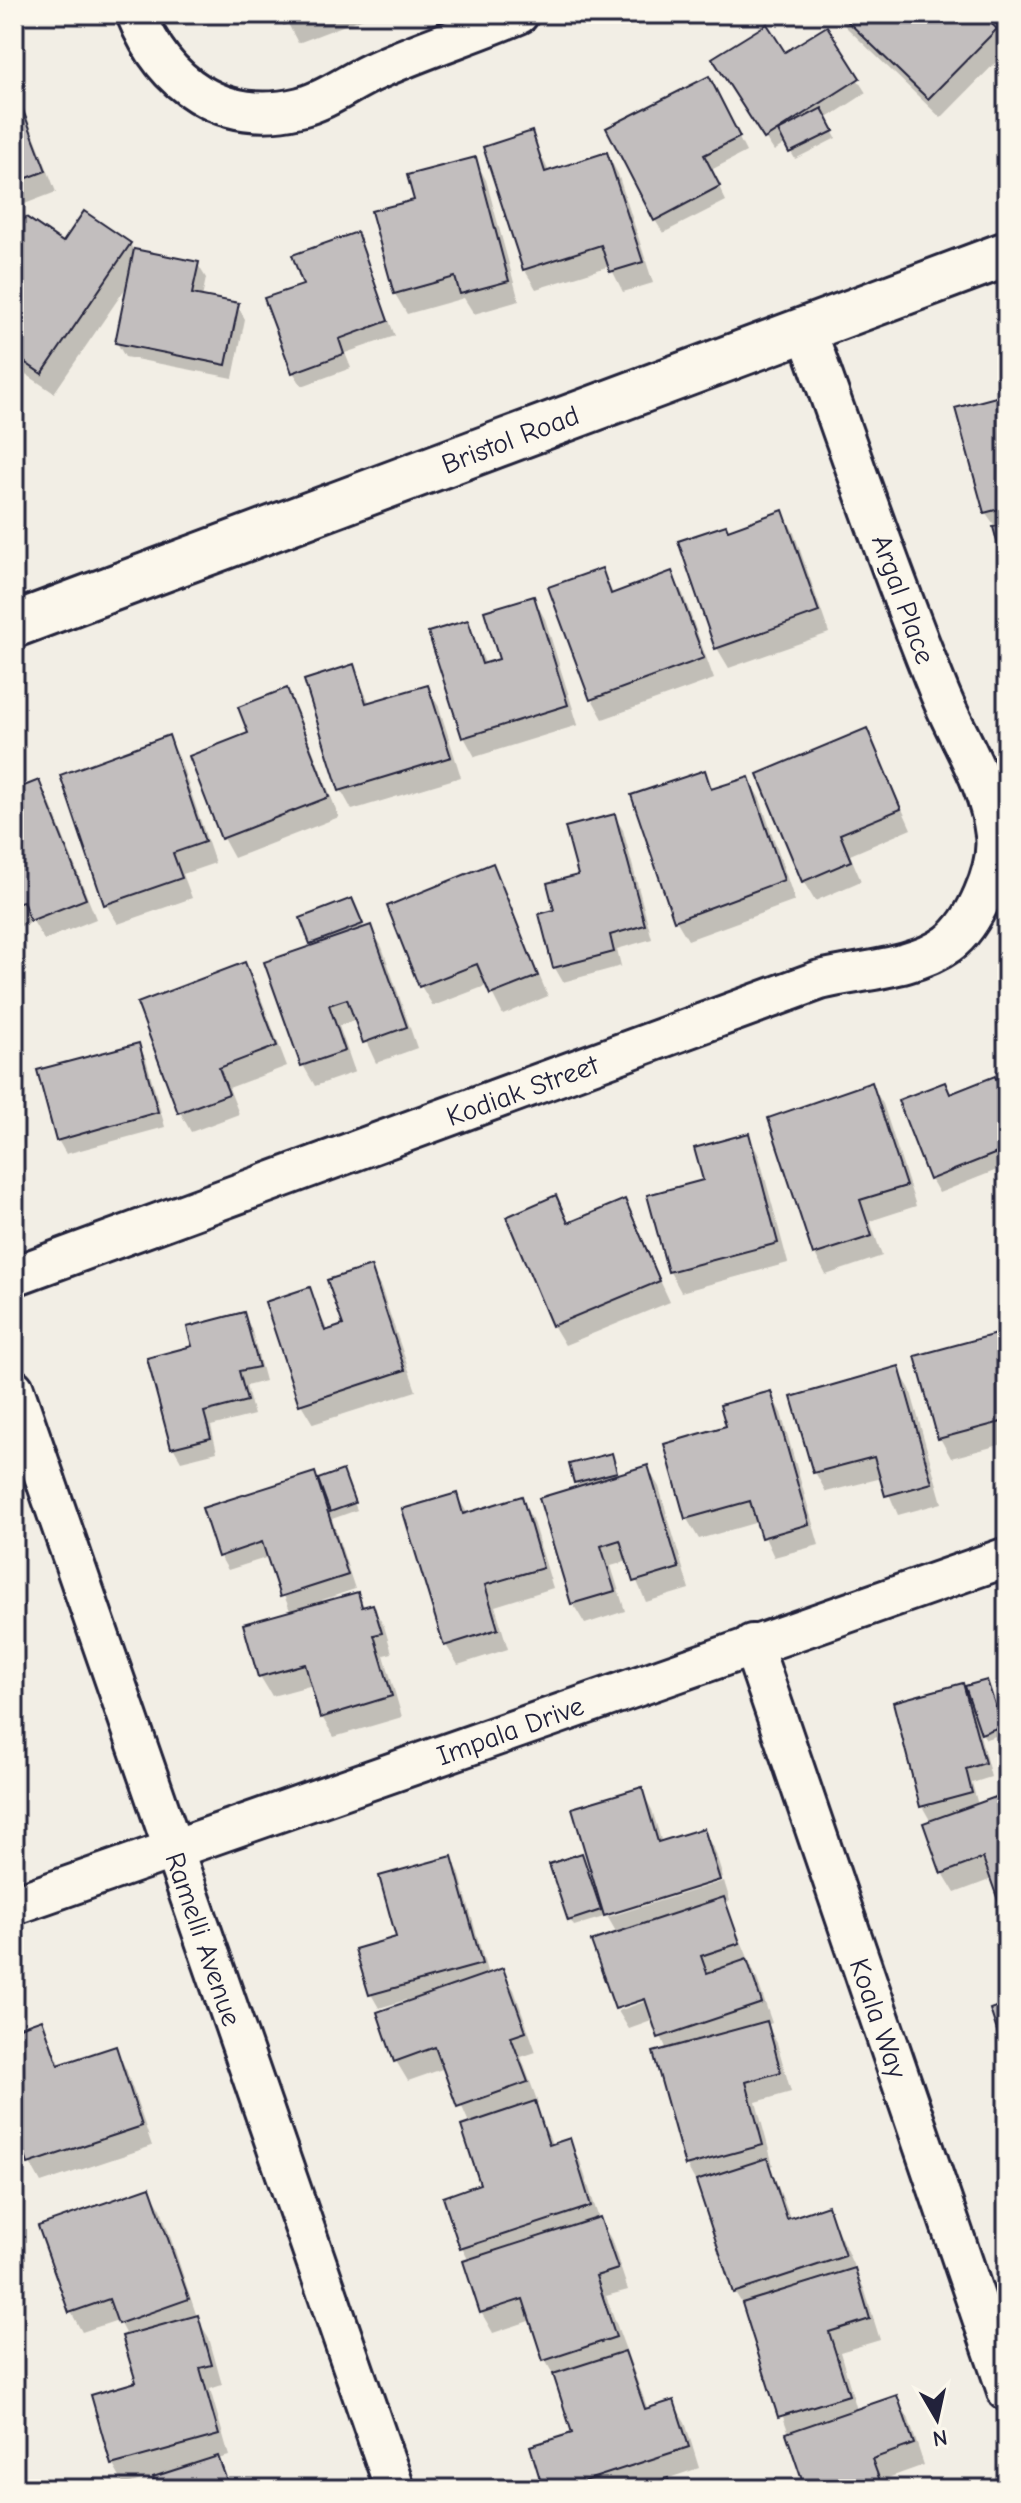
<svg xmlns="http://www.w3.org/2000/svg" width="1021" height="2503" viewBox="0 0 1021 2503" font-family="'Comic Neue',sans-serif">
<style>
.shadow{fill:#0003}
.building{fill:#c2bebe;stroke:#22223b;stroke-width:2}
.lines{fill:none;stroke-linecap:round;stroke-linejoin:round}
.minor-casing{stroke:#22223b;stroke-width:44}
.tertiary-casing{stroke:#22223b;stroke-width:50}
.minor{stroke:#fbf7ec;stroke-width:38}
.tertiary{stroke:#fbf7ec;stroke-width:44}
.labels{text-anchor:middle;stroke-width:6;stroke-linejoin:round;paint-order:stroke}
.street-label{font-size:28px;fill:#22223b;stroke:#fbf7ec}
</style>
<rect width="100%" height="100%" fill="#f2eee5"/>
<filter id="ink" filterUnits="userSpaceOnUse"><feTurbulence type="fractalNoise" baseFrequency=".0125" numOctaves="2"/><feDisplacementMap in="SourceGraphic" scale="16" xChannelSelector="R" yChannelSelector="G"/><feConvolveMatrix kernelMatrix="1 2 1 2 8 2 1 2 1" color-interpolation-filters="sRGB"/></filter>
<g filter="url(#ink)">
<g class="shadow">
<polygon points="283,14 374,14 298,43"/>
<polygon points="838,14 979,14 996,30 1007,51 941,118 846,27"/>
<polygon points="826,29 866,93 826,119 836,138 795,159 786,143 774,151 723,72 784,55"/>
<polygon points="14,83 56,192 14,208"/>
<polygon points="716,93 746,152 711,170 726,201 663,233 655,220"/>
<polygon points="531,134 549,172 607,154 618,174 653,283 623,292 610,266 536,289 524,269"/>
<polygon points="475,160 486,180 519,301 474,314 464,298 407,314 395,294 416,201"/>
<polygon points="356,234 395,336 345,353 351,368 302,386 293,372 305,286"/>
<polygon points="14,238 63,245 130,244 134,251 197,263 206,278 202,298 237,305 245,319 233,378 125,357 117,343 129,283 54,393 14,366"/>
<polygon points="1007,396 1007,570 995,526 986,513"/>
<polygon points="783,512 794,533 829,633 729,668 717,648 728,532"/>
<polygon points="601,571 614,595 671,573 683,594 714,679 603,719 592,699"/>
<polygon points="533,598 545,619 578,725 475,757 464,737 467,623 486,665 501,660"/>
<polygon points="353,667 370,704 427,687 439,707 461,777 352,810 341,790"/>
<polygon points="286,691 297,711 339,817 234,858 223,838 251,734"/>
<polygon points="867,731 911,829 850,855 861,881 815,901 803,881"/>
<polygon points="168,737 179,757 215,863 183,874 192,898 118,924 106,904"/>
<polygon points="704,773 714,790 748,779 760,799 795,901 688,940 676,920"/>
<polygon points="38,783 50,803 96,919 44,940 33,921 14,929 14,792"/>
<polygon points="614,816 623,830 652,939 617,949 621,966 563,982 555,968 541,916 557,912"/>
<polygon points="492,865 548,996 503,1015 488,985 433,1006 421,986"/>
<polygon points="355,907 364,929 370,927 382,947 417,1048 376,1063 356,1019 339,1026 355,1072 315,1086 303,1065 311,943"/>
<polygon points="244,965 256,985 287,1066 229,1088 239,1114 191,1132 180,1112"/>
<polygon points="138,1045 146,1059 165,1127 66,1154 58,1140"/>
<polygon points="994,1079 1007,1105 1007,1166 939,1193 931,1179 951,1096"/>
<polygon points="871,1084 883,1104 916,1206 870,1221 882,1256 826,1275 815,1254"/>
<polygon points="748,1135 759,1156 788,1263 681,1292 670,1272 649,1196 706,1181"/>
<polygon points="555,1198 569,1224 624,1202 670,1302 565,1345 553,1325"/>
<polygon points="370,1268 381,1288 416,1391 313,1424 301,1404 309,1290 328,1332 345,1326"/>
<polygon points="243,1314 251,1328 265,1381 246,1386 254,1415 211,1426 217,1452 181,1461 173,1447 195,1348"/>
<polygon points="1007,1333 1007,1443 951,1458 940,1438"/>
<polygon points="898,1369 910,1389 942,1503 898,1515 882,1478 826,1492 815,1472"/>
<polygon points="770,1393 781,1413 819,1545 774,1557 758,1522 699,1539 687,1519 666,1446 728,1428"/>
<polygon points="611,1456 618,1476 647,1467 659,1487 689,1589 646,1602 628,1561 611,1566 625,1611 585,1624 573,1604 542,1499 579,1488 576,1482"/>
<polygon points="342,1472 357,1510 332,1519 355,1589 322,1600 323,1604 357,1594 365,1608 372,1606 384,1626 392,1653 384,1655 402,1717 334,1737 322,1717 313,1685 272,1696 260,1676 291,1613 269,1557 228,1570 220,1556 314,1474 318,1481"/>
<polygon points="456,1495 468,1514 521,1499 532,1519 553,1588 495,1606 508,1649 458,1665 446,1645"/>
<polygon points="986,1682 1005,1733 986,1739 978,1728 991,1777 972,1783 978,1805 1007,1795 1007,1918 992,1879 955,1893 943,1873 931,1822 922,1806 964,1689"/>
<polygon points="641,1790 652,1810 662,1843 703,1830 715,1851 723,1877 608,1912 608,1917 724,1881 730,1901 725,1902 758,1982 772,2023 767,2025 777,2043 791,2092 756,2102 773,2165 770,2166 791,2220 827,2207 865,2291 880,2340 840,2352 857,2410 896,2397 908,2417 924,2465 882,2480 885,2489 808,2489 747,2312 735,2292 698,2186 687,2166 655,2053 667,2050 654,2020 629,2029 618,2011 655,1998 653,1994 618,2006 618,2010 594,1943 618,1935 607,1916 574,1926 570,1920 581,1855 597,1897 600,1896"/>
<polygon points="451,1858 459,1872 488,1975 502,1970 514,1990 536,2052 521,2057 538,2103 534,2104 553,2146 569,2141 580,2161 599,2219 611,2239 628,2290 606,2296 648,2410 673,2402 685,2422 699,2468 666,2479 672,2489 545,2489 574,2434 557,2381 545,2360 532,2320 493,2333 481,2312 469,2261 462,2248 483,2185 470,2125 445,2068 408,2081 396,2061 406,2000 379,2008 371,1994 399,1939"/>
<polygon points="41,2022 61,2066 115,2048 126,2069 152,2146 41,2183 30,2163 14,2116 14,2031"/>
<polygon points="149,2189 161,2209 198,2320 209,2338 222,2385 210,2389 229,2456 218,2459 231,2489 159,2489 155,2476 124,2485 113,2465 93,2397 138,2384 127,2337 118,2320 82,2332 71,2312"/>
</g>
<g class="building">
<polygon points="281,14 310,14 284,24"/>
<polygon points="840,14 982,14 997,29 928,99"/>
<polygon points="767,24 785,52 827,26 860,78 764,139 712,58"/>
<polygon points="709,76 740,137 704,155 720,186 654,221 606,128"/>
<polygon points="14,87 46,171 14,183"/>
<polygon points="822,108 834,131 789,153 778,131"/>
<polygon points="532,131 545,172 607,152 643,262 610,272 601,245 523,270 483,147"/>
<polygon points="476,157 509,281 460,294 455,277 394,294 371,211 414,200 407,175"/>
<polygon points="84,211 131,243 42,374 14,355 14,234 26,217 63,242"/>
<polygon points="357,232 388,321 339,339 344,354 292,373 264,298 303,285 292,255"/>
<polygon points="134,249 199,262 192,294 239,303 226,365 115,343"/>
<polygon points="1007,394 1007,507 984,513 955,408"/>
<polygon points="783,510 819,612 715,649 678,541 726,525 728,530"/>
<polygon points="1007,523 1007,578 993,527"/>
<polygon points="602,568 611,594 672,571 704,658 590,700 548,587"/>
<polygon points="534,596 568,705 462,738 428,632 468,620 482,664 499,659 484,611"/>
<polygon points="354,664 366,703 428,685 451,757 339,791 304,680"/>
<polygon points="287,688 329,797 221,839 189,756 248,733 238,707"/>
<polygon points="867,728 901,809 840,834 851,861 802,882 757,774"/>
<polygon points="169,735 205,842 173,853 182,878 104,905 60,775"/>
<polygon points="705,770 711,789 749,777 784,880 674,921 631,795"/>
<polygon points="39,780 86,899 30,921 23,901 14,904 14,790"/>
<polygon points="615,814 645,925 610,935 614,952 553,968 539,914 554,910 547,883 578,875 565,827"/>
<polygon points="493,863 538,976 490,995 477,964 419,987 387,906"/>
<polygon points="352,898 363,924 310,944 300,918"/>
<polygon points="371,925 407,1027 363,1043 347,999 329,1005 345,1051 301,1066 264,962"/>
<polygon points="245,962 277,1046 219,1068 229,1094 178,1113 137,1003"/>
<polygon points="139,1043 158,1112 56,1141 37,1070"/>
<polygon points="995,1076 1007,1107 1007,1149 929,1180 898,1100 945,1082 950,1094"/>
<polygon points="872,1082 906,1186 860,1200 872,1236 813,1255 768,1118"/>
<polygon points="749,1133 778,1243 668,1272 647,1195 703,1180 694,1148"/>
<polygon points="556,1195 568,1223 625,1199 660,1281 552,1326 506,1217"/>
<polygon points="371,1266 405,1370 299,1405 265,1302 310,1287 325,1331 343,1325 327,1280"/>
<polygon points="244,1312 259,1367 239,1371 247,1401 204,1412 211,1438 171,1448 147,1358 192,1346 187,1327"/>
<polygon points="1007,1331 1007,1429 1005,1421 938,1439 915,1356"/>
<polygon points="899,1366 932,1483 885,1496 874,1457 813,1473 791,1397"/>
<polygon points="771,1391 809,1524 761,1538 750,1501 685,1519 664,1444 726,1426 720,1405"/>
<polygon points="612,1453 617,1472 574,1483 569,1464"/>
<polygon points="648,1465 679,1568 633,1582 620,1540 601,1546 615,1591 571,1604 539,1498"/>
<polygon points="343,1470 355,1503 330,1512 318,1479"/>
<polygon points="315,1472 348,1575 280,1597 262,1542 218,1557 202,1508"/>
<polygon points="457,1493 463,1514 522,1496 543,1568 485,1585 498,1629 444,1646 402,1509"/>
<polygon points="358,1592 362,1607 373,1604 382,1633 374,1635 392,1696 320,1718 305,1664 258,1677 243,1624"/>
<polygon points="987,1680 1002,1726 981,1734 965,1686"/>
<polygon points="963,1683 985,1763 966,1769 972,1793 920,1807 893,1702"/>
<polygon points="642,1787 658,1842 704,1828 720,1880 604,1916 572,1808"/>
<polygon points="1007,1793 1007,1916 1004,1917 983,1858 941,1874 923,1823"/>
<polygon points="582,1853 601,1910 568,1921 549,1864"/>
<polygon points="452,1856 482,1964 369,1995 355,1949 396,1937 379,1876"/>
<polygon points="724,1897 740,1943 701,1956 707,1973 747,1959 762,2003 658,2038 645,1999 615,2009 591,1941"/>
<polygon points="503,1968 526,2032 511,2037 528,2082 457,2107 435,2047 394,2062 377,2012"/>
<polygon points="1007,2003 1007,2059 1006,2059 990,2009"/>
<polygon points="42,2019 58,2065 116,2046 142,2126 28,2164 14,2122 14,2029"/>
<polygon points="767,2021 781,2072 746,2082 763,2145 685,2166 653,2052"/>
<polygon points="535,2101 549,2145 570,2138 591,2206 460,2249 443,2197 480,2184 461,2126"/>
<polygon points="767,2158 787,2219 828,2205 845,2256 733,2293 696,2181"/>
<polygon points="150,2187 189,2299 118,2324 109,2299 69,2313 38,2226"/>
<polygon points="600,2217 618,2269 596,2276 616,2337 543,2361 523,2299 480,2313 463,2261"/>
<polygon points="855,2268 870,2319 829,2332 849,2395 778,2417 742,2303"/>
<polygon points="198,2315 212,2365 200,2368 219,2435 111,2465 91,2395 136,2382 122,2336"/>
<polygon points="625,2351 645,2409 674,2400 689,2447 560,2489 543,2489 530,2446 572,2433 553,2374"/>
<polygon points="897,2395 914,2444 872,2459 883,2489 805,2489 786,2433"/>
<polygon points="218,2456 230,2489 157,2489 153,2477"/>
<polygon points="668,2478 671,2489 629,2489"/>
</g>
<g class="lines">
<defs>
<g id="minor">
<path d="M136 14C164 84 222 126 300 107 328 100 351 81 377 70 423 49 472 34 519 14"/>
<path d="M14 1276 820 980C860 970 914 969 948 944 975 924 999 868 995 835 989 781 957 738 938 689 890 570 849 449 806 329"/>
<polyline points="14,1389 395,2489"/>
<polyline points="752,1644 1007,2391"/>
<polyline points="14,1905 1007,1557"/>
</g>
<polyline id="tertiary" points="14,625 1007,254"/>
</defs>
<use href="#minor" class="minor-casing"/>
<use href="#tertiary" class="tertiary-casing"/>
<use href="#minor" class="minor"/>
<use href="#tertiary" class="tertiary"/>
</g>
</g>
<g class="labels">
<g class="street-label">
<text transform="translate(510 439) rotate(-21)" y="10">Bristol Road</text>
<text transform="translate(904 599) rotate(70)" y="10">Argal Place</text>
<text transform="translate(522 1090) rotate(-20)" y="10">Kodiak Street</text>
<text transform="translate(510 1730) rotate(-20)" y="10">Impala Drive</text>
<text transform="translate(204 1939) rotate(71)" y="10">Ramelli Avenue</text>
<text transform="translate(879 2018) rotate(71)" y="10">Koala Way</text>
</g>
</g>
<rect width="1021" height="2503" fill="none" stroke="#fbf7ec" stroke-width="48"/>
<rect x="24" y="24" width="973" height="2455" fill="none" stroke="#22223b" stroke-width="3" filter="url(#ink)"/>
<g transform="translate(937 2419) rotate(171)" stroke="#fbf7ec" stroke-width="6" paint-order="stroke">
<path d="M0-6L14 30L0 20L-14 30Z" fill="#22223b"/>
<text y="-12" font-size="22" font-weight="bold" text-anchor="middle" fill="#22223b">N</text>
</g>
</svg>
